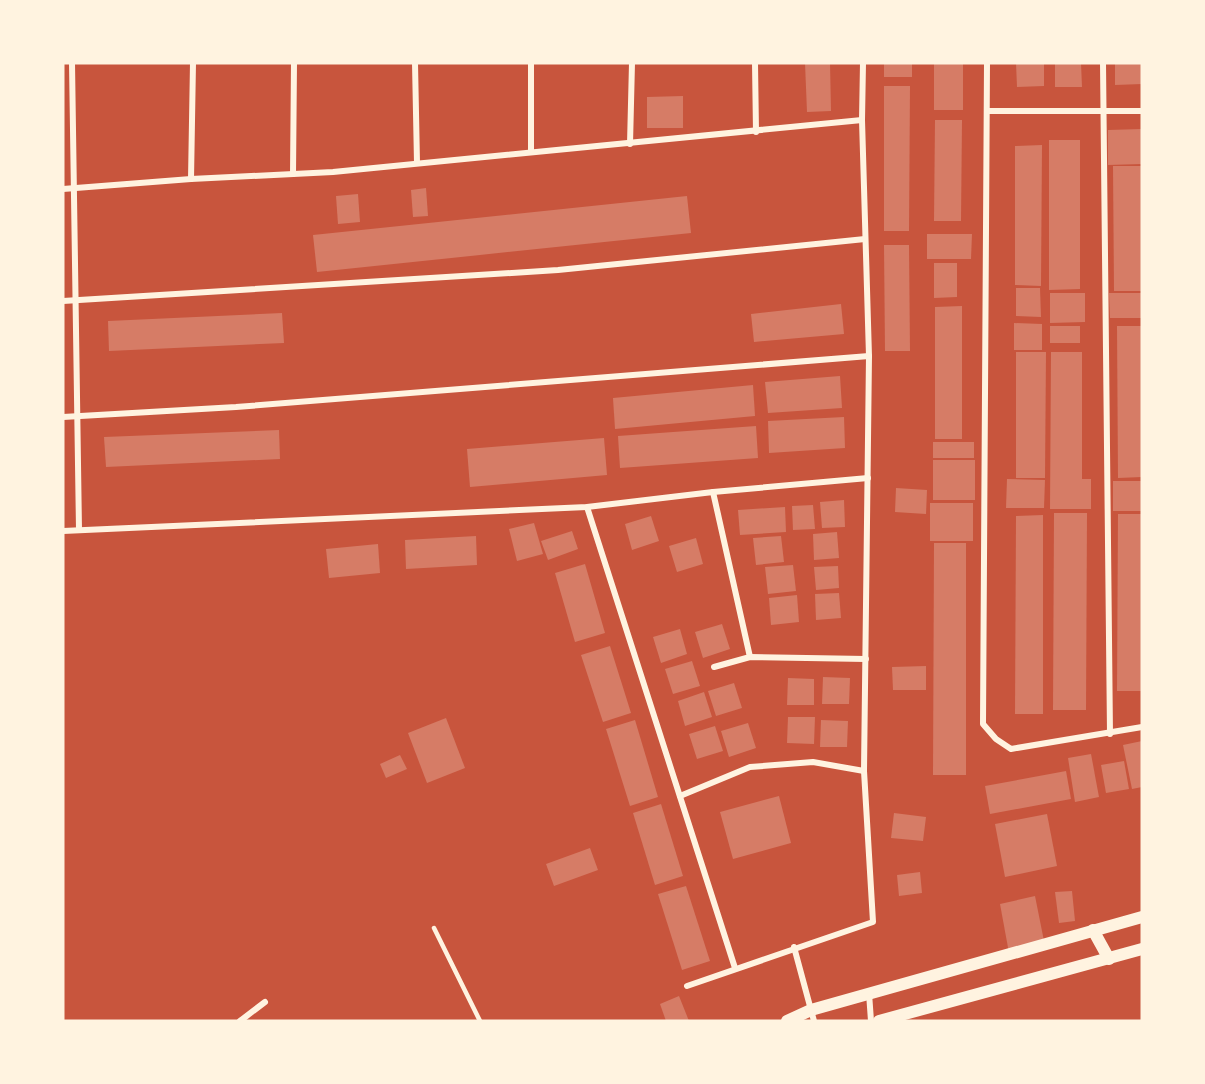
<svg xmlns="http://www.w3.org/2000/svg" width="1205" height="1084" viewBox="0 0 1205 1084" font-family="'Asap Condensed',sans-serif">
<style>
.building{fill:#d67c66}
.lines{fill:none;stroke-linecap:round;stroke-linejoin:round}
.service{stroke:#fff3e0;stroke-width:4.5}
.minor{stroke:#fff3e0;stroke-width:6}
.secondary{stroke:#fff3e0;stroke-width:12}
</style>
<rect width="100%" height="100%" fill="#c8553d"/>
<g class="building">
<polygon points="805,63 830,63 831,111 807,112"/>
<rect x="884" y="63" width="28" height="14"/>
<rect x="934" y="63" width="29" height="47"/>
<polygon points="1016,63 1044,63 1044,86 1017,87"/>
<polygon points="1055,63 1081,63 1082,87 1055,87"/>
<polygon points="1115,63 1142,63 1142,84 1115,85"/>
<polygon points="884,86 910,86 909,231 884,231"/>
<polygon points="683,96 683,128 647,128 647,97"/>
<polygon points="935,120 962,120 961,221 934,221"/>
<polygon points="1142,129 1142,164 1108,165 1108,130"/>
<polygon points="1049,140 1080,140 1080,289 1049,290"/>
<polygon points="1042,145 1041,286 1015,285 1015,146"/>
<polygon points="1113,166 1142,166 1142,291 1114,291"/>
<polygon points="426,188 428,216 413,217 411,190"/>
<polygon points="358,194 360,222 338,224 336,196"/>
<polygon points="687,196 691,233 317,272 313,235"/>
<polygon points="927,234 972,234 971,259 927,259"/>
<polygon points="884,245 909,245 910,351 885,351"/>
<polygon points="934,263 957,263 957,297 934,298"/>
<polygon points="1016,288 1040,288 1041,317 1016,316"/>
<polygon points="1050,293 1085,293 1085,322 1050,323"/>
<polygon points="1109,293 1142,293 1142,318 1110,318"/>
<polygon points="841,304 844,334 754,342 751,314"/>
<polygon points="962,306 962,439 935,439 935,307"/>
<polygon points="282,313 284,343 109,351 108,321"/>
<polygon points="1014,323 1042,324 1042,350 1014,350"/>
<rect x="1050" y="326" width="30" height="17"/>
<polygon points="1117,326 1142,326 1142,477 1118,478"/>
<polygon points="1016,352 1046,352 1045,478 1016,478"/>
<polygon points="1051,352 1082,352 1082,479 1091,479 1091,509 1050,509"/>
<polygon points="840,376 842,408 768,413 765,382"/>
<polygon points="753,385 755,416 615,429 613,398"/>
<polygon points="844,417 845,448 769,453 768,421"/>
<polygon points="756,426 758,458 620,468 618,436"/>
<polygon points="279,430 280,459 106,467 104,437"/>
<polygon points="604,438 607,475 470,487 467,449"/>
<rect x="933" y="442" width="41" height="16"/>
<rect x="933" y="460" width="42" height="40"/>
<polygon points="1007,479 1045,480 1044,508 1006,508"/>
<rect x="1113" y="481" width="29" height="30"/>
<polygon points="896,488 927,490 926,514 895,512"/>
<polygon points="844,500 845,527 822,528 820,502"/>
<rect x="930" y="503" width="43" height="38"/>
<polygon points="813,505 815,529 793,530 792,506"/>
<polygon points="785,507 786,532 740,535 738,510"/>
<polygon points="1054,513 1087,513 1086,710 1053,710"/>
<polygon points="1118,514 1142,514 1142,691 1117,691"/>
<polygon points="1043,515 1043,714 1015,714 1016,516"/>
<polygon points="651,516 659,541 632,550 625,524"/>
<polygon points="534,523 543,554 517,561 509,529"/>
<polygon points="572,531 578,549 548,560 541,541"/>
<polygon points="837,532 839,558 814,560 813,534"/>
<polygon points="476,536 477,565 406,569 405,540"/>
<polygon points="781,536 784,562 756,565 753,538"/>
<polygon points="696,538 703,564 677,572 669,546"/>
<polygon points="934,543 966,543 966,775 933,775"/>
<polygon points="378,544 380,573 329,578 326,549"/>
<polygon points="585,564 605,633 575,642 555,573"/>
<polygon points="793,565 796,591 768,594 765,567"/>
<polygon points="838,566 839,588 816,590 814,567"/>
<polygon points="839,593 841,618 816,620 815,594"/>
<polygon points="797,595 799,622 771,625 769,598"/>
<polygon points="722,624 730,649 703,658 695,632"/>
<polygon points="680,629 687,654 661,663 653,637"/>
<polygon points="610,646 631,713 603,722 581,655"/>
<polygon points="692,661 700,686 673,694 665,669"/>
<polygon points="926,666 926,690 893,690 892,667"/>
<polygon points="823,677 850,678 849,704 822,704"/>
<polygon points="788,678 814,679 814,705 787,705"/>
<polygon points="734,683 742,708 716,716 708,691"/>
<polygon points="704,692 712,717 685,726 678,701"/>
<polygon points="788,717 815,717 814,744 787,743"/>
<polygon points="446,718 465,768 427,783 408,733"/>
<polygon points="635,720 658,797 630,806 606,729"/>
<polygon points="821,720 848,721 847,747 820,747"/>
<polygon points="748,723 756,748 729,757 721,731"/>
<polygon points="715,726 723,751 697,759 689,734"/>
<polygon points="1142,741 1142,787 1132,789 1123,745"/>
<polygon points="1091,754 1099,797 1075,802 1068,758"/>
<polygon points="400,755 407,769 386,778 380,764"/>
<polygon points="1124,761 1129,789 1106,793 1101,765"/>
<polygon points="1066,771 1071,799 990,814 985,786"/>
<polygon points="779,796 791,843 733,859 720,812"/>
<polygon points="661,804 683,876 655,885 633,813"/>
<polygon points="894,813 926,817 923,841 891,838"/>
<polygon points="1047,814 1057,866 1005,877 995,824"/>
<polygon points="590,848 598,870 554,886 546,864"/>
<polygon points="920,872 922,893 899,896 897,875"/>
<polygon points="686,886 710,961 682,970 658,894"/>
<polygon points="1072,891 1075,921 1059,923 1055,892"/>
<polygon points="1035,896 1045,946 1009,953 1000,904"/>
<polygon points="679,996 689,1021 666,1021 660,1004"/>
</g>
<g class="lines">
<polyline class="service" points="434,928 480,1021"/>
<g class="minor">
<polyline points="72,63 79,530"/>
<polyline points="415,63 417,163"/>
<polyline points="531,63 531,152"/>
<polyline points="755,63 756,132"/>
<polyline points="987,63 983,724 996,739 1011,749 1142,727"/>
<polyline points="1103,63 1110,734"/>
<polyline points="988,111 1142,111"/>
<polyline points="630,144 632,63"/>
<polyline points="293,174 294,63"/>
<polyline points="191,179 193,63"/>
<polyline points="63,189 191,179 333,172 862,120"/>
<polyline points="63,301 558,270 865,239"/>
<polyline points="63,417 236,407 869,356"/>
<polyline points="713,492 750,657"/>
<polyline points="587,507 735,968"/>
<polyline points="63,531 587,507 713,492 868,478"/>
<polyline points="714,667 750,657 866,659"/>
<polyline points="680,796 750,767 813,762 864,771"/>
<polyline points="794,947 814,1021"/>
<polyline points="687,986 873,922 864,771 869,356 862,120 863,63"/>
<polyline points="869,993 871,1021"/>
<polyline points="240,1021 265,1002"/>
</g>
<g class="secondary">
<polyline points="1093,930 1109,959"/>
<polyline points="787,1021 811,1010 1142,917"/>
<polyline points="879,1021 1142,949"/>
</g>
</g>
<rect width="1205" height="1084" fill="none" stroke="#fff3e0" stroke-width="129"/>
</svg>
